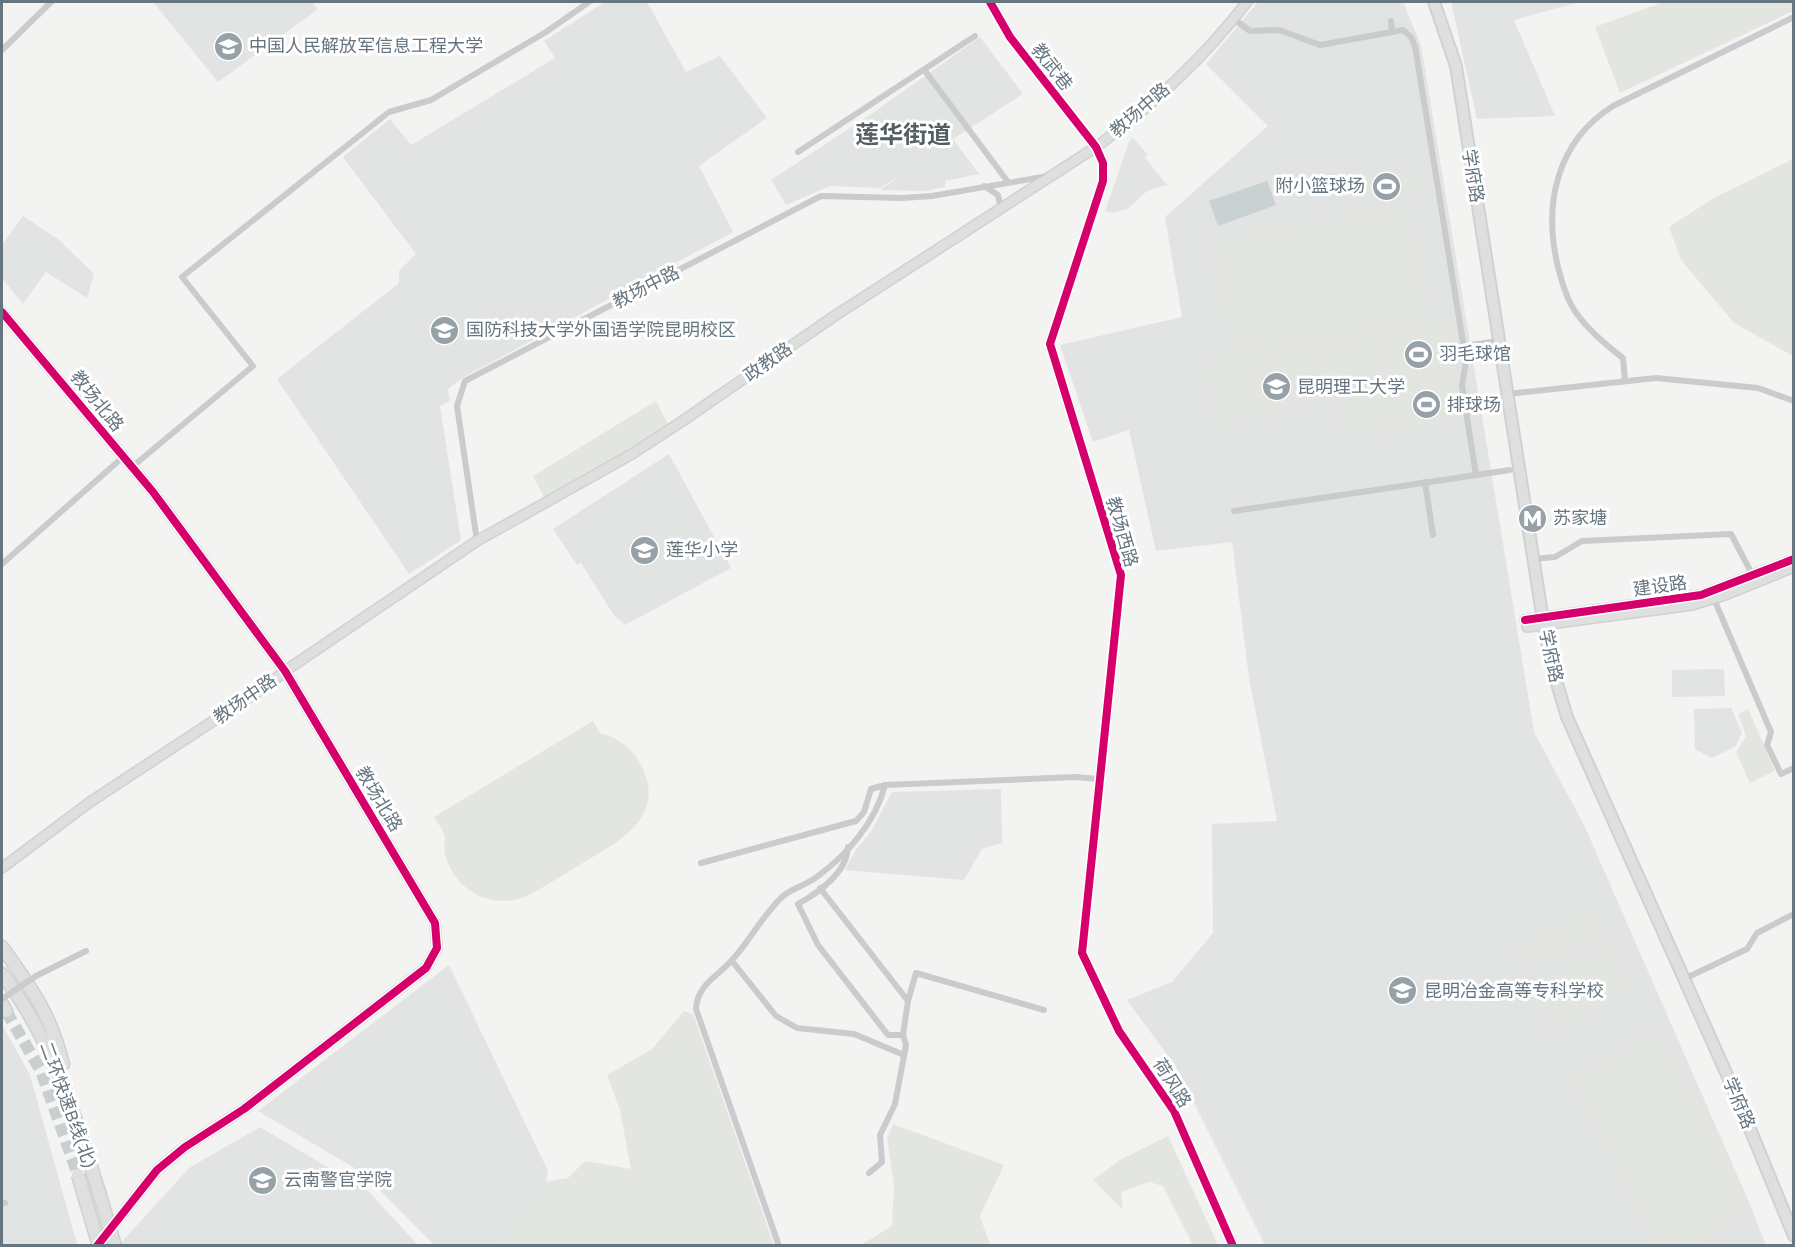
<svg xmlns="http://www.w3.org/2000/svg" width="1795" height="1247" viewBox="0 0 1795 1247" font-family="'Work Sans','Noto Sans SC',sans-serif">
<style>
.built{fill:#e2e3e3}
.green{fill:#e3e6e0}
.water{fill:#c9d1d3}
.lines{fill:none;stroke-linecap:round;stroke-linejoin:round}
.highway-tunnel{stroke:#c9ced0;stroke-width:12;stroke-dasharray:12 6;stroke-linecap:butt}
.secondary-casing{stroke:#d0d1d1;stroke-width:12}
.primary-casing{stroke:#d0d1d2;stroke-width:14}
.highway-casing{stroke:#d0d0d0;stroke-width:15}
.street{stroke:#c9cbcc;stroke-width:6}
.secondary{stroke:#dedfdf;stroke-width:9}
.primary{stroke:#dedfdf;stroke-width:10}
.highway{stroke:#dedfdf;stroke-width:12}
.highway-bridge-casing{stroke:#d0d0d0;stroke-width:15;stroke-linecap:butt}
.street-bridge{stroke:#c9cbcc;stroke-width:6}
.highway-bridge{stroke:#dedfdf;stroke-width:12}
.cycleway-casing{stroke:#fff;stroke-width:11}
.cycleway{stroke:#d6006c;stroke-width:8}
.labels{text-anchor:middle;stroke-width:6;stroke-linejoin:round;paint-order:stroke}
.poi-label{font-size:18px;fill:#667680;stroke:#fff;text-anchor:start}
.street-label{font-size:18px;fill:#667680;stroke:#fff}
.district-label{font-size:24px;font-weight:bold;fill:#535e65;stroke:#fff}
</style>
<rect width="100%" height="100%" fill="#f3f3f2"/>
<g class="built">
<polygon points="153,2 313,2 317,10 218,82"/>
<polygon points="605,2 647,2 686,72 720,56 767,118 699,166 733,232 462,378 448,389 450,401 440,406 461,540 409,574 277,379 399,283 399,271 416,254 343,157 390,119 411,145 555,58 544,41"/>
<polygon points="1258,2 1403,2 1421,45 1534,732 1585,827 1749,1202 1766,1245 1265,1245 1176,1067 1127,1000 1172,982 1213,933 1212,824 1277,821 1249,678 1232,542 1156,551 1129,430 1093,442 1060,345 1182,317 1165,217 1268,126 1206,64"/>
<polygon points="1451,2 1580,2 1514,20 1555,116 1477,119"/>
<polygon points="980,37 1023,94 953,139 979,174 945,181 945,187 924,191 880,190 901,175 880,188 830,186 786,205 771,180 877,110"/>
<polygon points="1133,138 1148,155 1145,158 1167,185 1147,191 1127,209 1113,213 1105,211 1129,142"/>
<polygon points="23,216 59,240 94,274 87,298 46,272 23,304 2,278 2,245"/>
<polygon points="669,454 731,568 625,625 613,614 581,563 577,565 553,529"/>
<polygon points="1724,669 1725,696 1672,697 1672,670"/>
<polygon points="1731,708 1742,733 1735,747 1711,758 1695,749 1694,709"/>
<polygon points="1001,789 1002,843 982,849 964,880 845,870 856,850 872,830 892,792"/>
<polygon points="449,965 548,1171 538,1232 519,1245 434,1245 363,1173 258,1111"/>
<polygon points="2,1025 30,1075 77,1244 75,1245 2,1245"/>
<polygon points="260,1127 368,1191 418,1245 118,1246 189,1168"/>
</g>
<g class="green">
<polygon points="1664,2 1793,2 1793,11 1620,93 1595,27"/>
<polygon points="1793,159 1793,356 1734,323 1681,260 1669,227 1714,198"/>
<polygon points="1424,169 1427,191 1349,202 1345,181"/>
<polygon points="1410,205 1429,321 1230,352 1211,237"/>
<polygon points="1448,320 1457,378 1388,389 1378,331"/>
<polygon points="1376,333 1392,430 1342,438 1335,394 1320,396 1311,343"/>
<polygon points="1310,344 1319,402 1275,409 1266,351"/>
<polygon points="1265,351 1274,417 1214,426 1205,360"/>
<polygon points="1456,380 1462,420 1396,430 1390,390"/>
<polygon points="656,401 668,424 643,443 545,499 533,476"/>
<polygon points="1748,709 1775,771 1750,783 1736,752 1746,736 1738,714"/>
<path d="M593 721 600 733C619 738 634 749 642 767 667 818 617 843 581 864 563 875 544 887 525 897 492 909 456 892 446 857 443 850 446 841 444 834 442 828 437 822 434 817Z"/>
<polygon points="1594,910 1604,932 1526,968 1516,947"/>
<polygon points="1611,948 1631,991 1551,1029 1531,985"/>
<polygon points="684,1011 693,1014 774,1245 496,1246 548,1181 568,1178 585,1161 631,1169 620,1110 607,1075 652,1049"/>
<path d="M1659 1030 1706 1118 1746 1203C1727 1233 1713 1247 1673 1242L1665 1245H1655L1572 1077Z"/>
<polygon points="893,1124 1004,1165 980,1216 990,1245 861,1245 892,1226 894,1185 887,1138"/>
<polygon points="1168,1136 1218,1245 1193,1245 1163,1186 1149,1182 1121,1192 1123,1210 1093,1180 1120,1160"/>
</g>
<polygon class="water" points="1267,181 1276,205 1218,226 1209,201"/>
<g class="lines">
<polyline class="highway-tunnel" points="6,1011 41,1071 78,1175"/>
<defs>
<g id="secondary">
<polyline points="2,312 153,492 285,671 435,923 437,948 426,968 244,1109 185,1147 157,1170 97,1246"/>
<polyline points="1525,620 1701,595 1794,559"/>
<polyline points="1527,627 1692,605 1725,595 1794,567"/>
<path d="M2 868 90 802 268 685 285 671 477 541 632 454 681 422 836 315 1096 147C1152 106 1205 56 1247 2"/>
</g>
<polyline id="primary" points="1434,2 1456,66 1542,614 1552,667 1567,717 1736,1095 1794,1236"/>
<g id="highway">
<path d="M2 947C32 989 50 1013 63 1064"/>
<path d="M2 974C52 1039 74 1112 98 1189"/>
<polyline points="2,1004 6,1011"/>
</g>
</defs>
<use href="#secondary" class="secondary-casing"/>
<use href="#primary" class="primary-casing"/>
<use href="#highway" class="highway-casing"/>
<g class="street">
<polyline points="990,2 1010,37 1096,147 1103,163 1103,181 1050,344 1121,575 1082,953 1119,1031 1174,1111 1233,1246"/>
<polyline points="1391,21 1392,32"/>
<polyline points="1239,23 1250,31 1279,30 1320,45 1403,30 1411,37 1415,46 1466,361 1462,386 1476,475"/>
<polyline points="2,50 51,2"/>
<polyline points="925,71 1008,182"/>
<polyline points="798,152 975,36"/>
<polyline points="984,186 998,195 1001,209"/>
<polyline points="1463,346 1499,341"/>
<path d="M1625 381 1623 358C1606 345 1589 331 1577 314 1567 301 1562 282 1558 267 1543 205 1556 142 1613 106L1794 17"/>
<polyline points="1507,394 1656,378 1758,388 1794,401"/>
<polyline points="132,467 253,366 182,277 389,112 431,100 546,32 589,2"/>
<polyline points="1425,482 1433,535"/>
<polyline points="1234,511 1510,470"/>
<polyline points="477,541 457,406 465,381 821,196 902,198 932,196 1048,176"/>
<polyline points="1533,559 1555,557 1582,541 1731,534 1753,576"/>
<polyline points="2,564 123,457"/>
<polyline points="1714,599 1771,732 1767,745 1781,774 1794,768"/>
<path d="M848 847C847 873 819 892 798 904L818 945 888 1035H903"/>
<polyline points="701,863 856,821 864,812 871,789 885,785 1075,777 1099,779"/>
<polyline points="820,888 908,1001"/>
<polyline points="732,961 776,1016 797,1028 854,1034 904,1055"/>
<polyline points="36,976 86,951"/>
<polyline points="1684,979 1747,949 1757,933 1794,914"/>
<polyline points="869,1173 882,1162 880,1135 895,1104 906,1045 903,1035 908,1001 916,973 1044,1010"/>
<polyline points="2,1204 5,1203"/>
<path d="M779 1246 696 1009C697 984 719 976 733 959 750 940 763 915 782 897 792 888 807 885 818 876 848 854 876 821 885 785"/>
</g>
<use href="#secondary" class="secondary"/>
<use href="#primary" class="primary"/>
<use href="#highway" class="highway"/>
<defs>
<g id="highway-bridge">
<polyline points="78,1175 99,1246"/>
<polyline points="98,1189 115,1246"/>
</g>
</defs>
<use href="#highway-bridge" class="highway-bridge-casing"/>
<polyline class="street-bridge" points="2,999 36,976"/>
<use href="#highway-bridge" class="highway-bridge"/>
<defs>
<g id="cycleway">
<polyline points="990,2 1010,37 1096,147 1103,163 1103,181 1050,344 1121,575 1082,953 1119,1031 1174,1111 1233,1246"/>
<polyline points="2,312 153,492 285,671 435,923 437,948 426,968 244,1109 185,1147 157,1170 97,1246"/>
<polyline points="1525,620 1701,595 1794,559"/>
</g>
</defs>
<use href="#cycleway" class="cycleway-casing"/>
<use href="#cycleway" class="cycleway"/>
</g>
<defs>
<symbol id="university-disc" viewBox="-11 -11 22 22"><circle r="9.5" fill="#97a2a8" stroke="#fff"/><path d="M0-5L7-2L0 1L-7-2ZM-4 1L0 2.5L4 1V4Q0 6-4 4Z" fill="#fff"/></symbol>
<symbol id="stadium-disc" viewBox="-11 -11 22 22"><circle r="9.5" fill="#97a2a8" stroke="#fff"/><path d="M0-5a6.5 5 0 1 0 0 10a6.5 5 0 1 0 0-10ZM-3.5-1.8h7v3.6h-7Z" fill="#fff"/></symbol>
<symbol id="metro-disc" viewBox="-11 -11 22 22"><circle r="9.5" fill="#97a2a8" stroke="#fff"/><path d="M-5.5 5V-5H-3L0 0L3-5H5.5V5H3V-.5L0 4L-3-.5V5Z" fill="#fff"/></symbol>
<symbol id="school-disc" viewBox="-11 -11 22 22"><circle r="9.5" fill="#97a2a8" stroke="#fff"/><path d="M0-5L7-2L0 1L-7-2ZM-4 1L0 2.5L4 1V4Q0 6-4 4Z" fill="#fff"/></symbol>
</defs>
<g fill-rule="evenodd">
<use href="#university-disc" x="212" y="30" width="33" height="33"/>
<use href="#stadium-disc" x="1370" y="170" width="33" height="33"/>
<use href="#university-disc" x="428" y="314" width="33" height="33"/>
<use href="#stadium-disc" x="1402" y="338" width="33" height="33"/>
<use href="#university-disc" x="1260" y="370" width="33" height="33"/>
<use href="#stadium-disc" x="1410" y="388" width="33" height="33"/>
<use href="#metro-disc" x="1516" y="502" width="33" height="33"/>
<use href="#school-disc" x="628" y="534" width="33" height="33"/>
<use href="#university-disc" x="1386" y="974" width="33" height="33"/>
<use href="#university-disc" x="246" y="1164" width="33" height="33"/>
</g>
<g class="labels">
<g class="poi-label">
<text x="249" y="52">中国人民解放军信息工程大学</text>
<text x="1365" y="192" text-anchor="end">附小篮球场</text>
<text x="466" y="336">国防科技大学外国语学院昆明校区</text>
<text x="1439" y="360">羽毛球馆</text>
<text x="1297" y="393">昆明理工大学</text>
<text x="1447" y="411">排球场</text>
<text x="1553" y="524">苏家塘</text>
<text x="666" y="556">莲华小学</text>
<text x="1424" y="997">昆明冶金高等专科学校</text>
<text x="284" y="1186">云南警官学院</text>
</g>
<g class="street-label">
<text transform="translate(1052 67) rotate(52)" y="6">教武巷</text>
<text transform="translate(1140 110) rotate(-41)" y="6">教场中路</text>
<text transform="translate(1473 176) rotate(81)" y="6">学府路</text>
<text transform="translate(646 287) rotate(-27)" y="6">教场中路</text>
<text transform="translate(768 362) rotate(-35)" y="6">政教路</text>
<text transform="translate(97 401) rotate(51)" y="6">教场北路</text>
<text transform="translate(1122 532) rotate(74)" y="6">教场西路</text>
<text transform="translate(1660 586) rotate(-8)" y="6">建设路</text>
<text transform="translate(1551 656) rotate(78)" y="6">学府路</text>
<text transform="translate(245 699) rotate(-35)" y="6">教场中路</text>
<text transform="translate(379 799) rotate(59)" y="6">教场北路</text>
<text transform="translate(1172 1083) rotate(58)" y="6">荷风路</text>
<text transform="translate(1739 1103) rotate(67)" y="6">学府路</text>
<text transform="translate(68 1105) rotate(70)" y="6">二环快速B线(北)</text>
</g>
<g class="district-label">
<text x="903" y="143">莲华街道</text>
</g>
</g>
<rect width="1795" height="1247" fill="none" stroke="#667680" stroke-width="6"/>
</svg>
